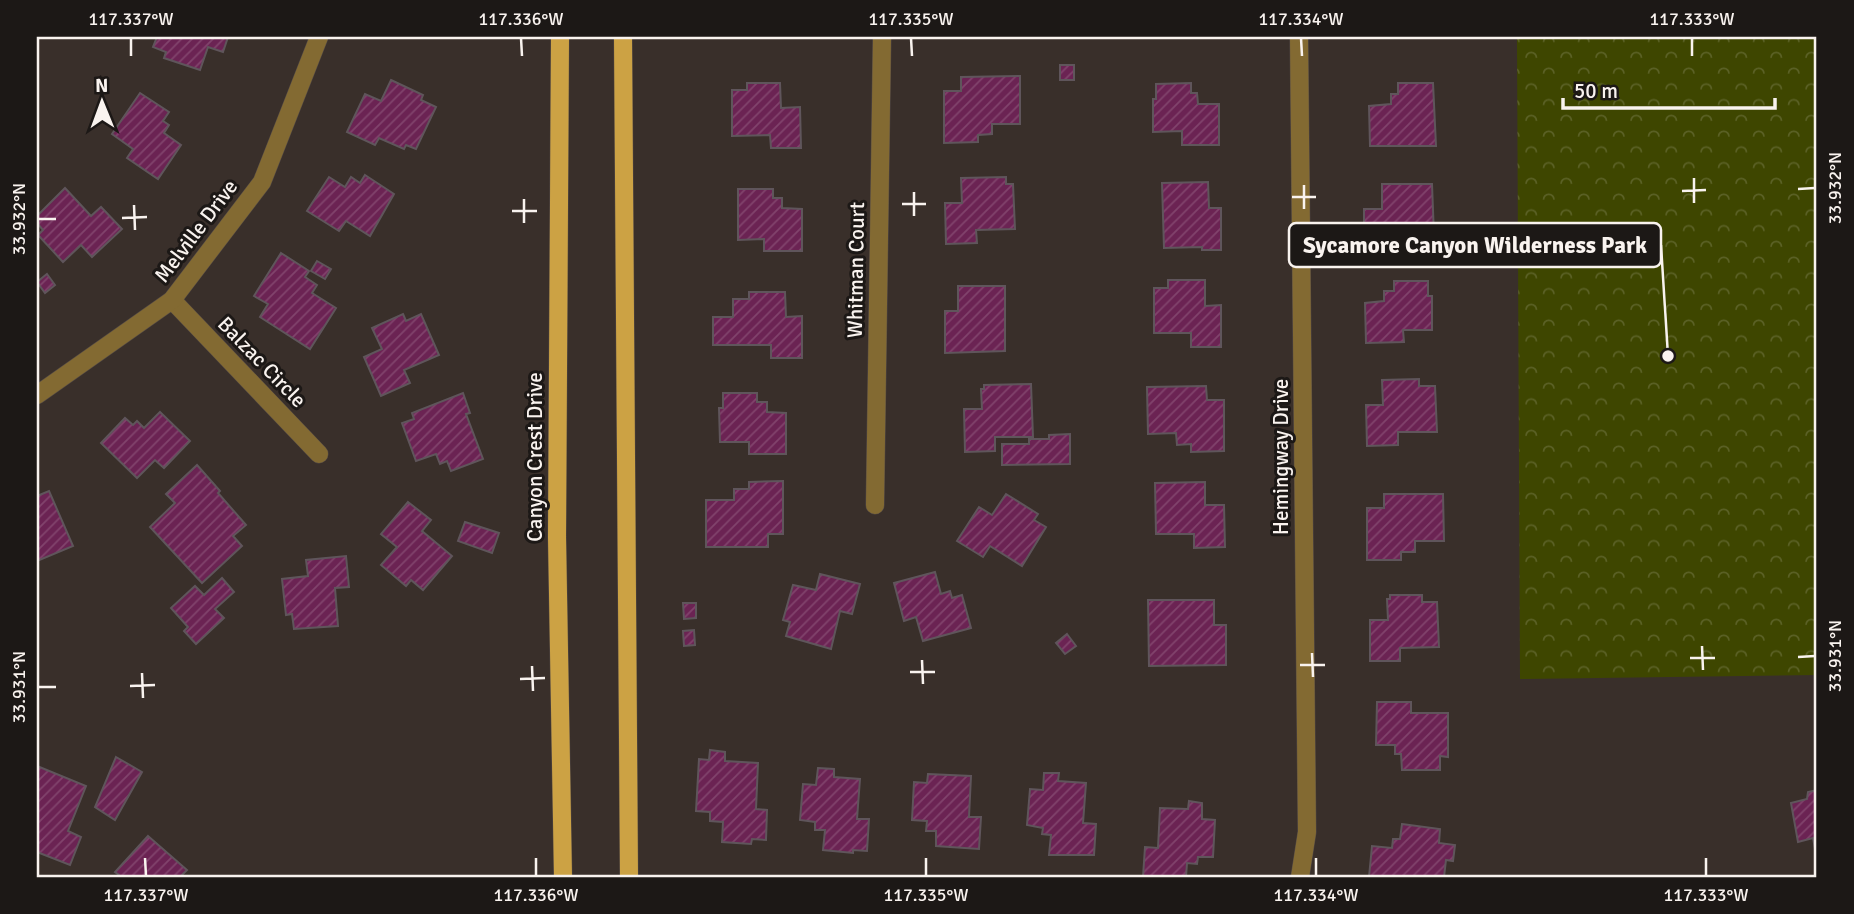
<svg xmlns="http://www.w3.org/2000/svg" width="1854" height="914" viewBox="0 0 1854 914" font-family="Signika,sans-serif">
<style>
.forest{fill:url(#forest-crowns)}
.building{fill:url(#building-hatch);stroke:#5f555b;stroke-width:2}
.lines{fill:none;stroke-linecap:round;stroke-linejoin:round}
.minor-casing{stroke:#544a46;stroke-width:19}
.major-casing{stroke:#544a46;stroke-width:19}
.minor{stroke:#836a32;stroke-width:18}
.major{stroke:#cca244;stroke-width:18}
.ticks{fill:none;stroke:#f9f3ef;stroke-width:2.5}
.labels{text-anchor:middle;stroke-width:6;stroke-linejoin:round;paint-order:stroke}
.street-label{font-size:21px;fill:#f9f3ef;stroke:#1c1816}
.leader{fill:none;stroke:#f9f3ef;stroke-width:2.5}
.callout-dot{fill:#f9f3ef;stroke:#1c1816;stroke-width:2.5}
.callout{fill:#1c1816;stroke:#f9f3ef;stroke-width:2.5}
.callout-label{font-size:23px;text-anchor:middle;font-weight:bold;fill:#f9f3ef}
.neatline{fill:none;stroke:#f9f3ef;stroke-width:2.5}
.ticks-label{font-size:18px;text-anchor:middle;fill:#f9f3ef}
</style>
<defs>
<pattern id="forest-crowns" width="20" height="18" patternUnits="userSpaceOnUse" patternTransform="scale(1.75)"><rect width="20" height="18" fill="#3e4600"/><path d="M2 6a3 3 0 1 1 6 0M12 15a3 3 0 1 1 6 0" fill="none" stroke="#5b6126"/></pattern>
<pattern id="building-hatch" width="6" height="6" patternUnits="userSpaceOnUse" patternTransform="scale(1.75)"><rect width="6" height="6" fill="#6b2353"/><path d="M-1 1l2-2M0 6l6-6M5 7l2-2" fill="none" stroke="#81436c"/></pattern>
</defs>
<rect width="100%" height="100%" fill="#392f2a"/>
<polygon class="forest" points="1517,37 1817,37 1817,675 1520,679"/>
<g class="building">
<polygon points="157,37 228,37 223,52 208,47 200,70 164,58 166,52 153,47"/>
<rect x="1060" y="65" width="14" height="15"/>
<polygon points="1020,76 1020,124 992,124 992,134 978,135 978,142 944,143 944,91 961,91 961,77"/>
<polygon points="391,80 423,95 421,100 436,107 416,149 406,145 404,149 379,138 375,145 347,132 365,94 381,101"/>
<polygon points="747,83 780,83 781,108 800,107 801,148 771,148 770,135 732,136 732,90 747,90"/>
<polygon points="1191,83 1191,93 1197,93 1198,104 1219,104 1219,145 1182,145 1182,131 1153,132 1153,99 1156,99 1156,84"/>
<polygon points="1398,83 1433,83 1436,146 1370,146 1369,106 1391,104 1391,94 1398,94"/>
<polygon points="140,93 169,112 163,121 169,125 164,133 181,145 158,179 127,158 133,149 112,134"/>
<polygon points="365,175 394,194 370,236 346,221 339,231 307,211 329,177 345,187 351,177 360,183"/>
<polygon points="1006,177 1006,184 1013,184 1015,229 976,230 977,243 946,244 945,203 962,203 961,178"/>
<polygon points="1208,182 1209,208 1221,208 1221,250 1202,250 1202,247 1164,248 1162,183"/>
<polygon points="1382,184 1432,184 1434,236 1395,236 1395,250 1364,250 1364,209 1382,209"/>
<polygon points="65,188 91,216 101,207 122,229 92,257 81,245 63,262 38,235 43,230 37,223 37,216"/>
<polygon points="738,189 773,189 773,198 782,198 782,208 802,209 802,251 764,251 764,239 738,240"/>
<polygon points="281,253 309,271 305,277 317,285 312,293 336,308 310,349 260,317 268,304 254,296"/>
<polygon points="317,261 331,269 325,279 311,271"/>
<polygon points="47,274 55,285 45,293 37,282"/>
<polygon points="1168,280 1205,280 1205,306 1221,305 1221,347 1191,347 1191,333 1154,333 1154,288 1168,288"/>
<polygon points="1394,281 1428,281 1428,296 1432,296 1432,330 1403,330 1404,342 1366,343 1365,303 1384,301 1384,291 1394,291"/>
<polygon points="958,286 1005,286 1005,351 945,353 945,311 958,311"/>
<polygon points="749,292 785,292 786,317 802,316 802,358 771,358 771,345 713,345 713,317 733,317 733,299 749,299"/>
<polygon points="403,314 406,321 421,314 439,355 404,370 410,383 381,396 364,357 382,349 372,328"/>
<polygon points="1419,379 1419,386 1435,386 1437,432 1398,432 1398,445 1367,446 1366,405 1383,405 1382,380"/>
<polygon points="1031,384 1033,437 995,437 995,451 965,452 964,409 982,409 981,389 984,389 984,385"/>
<polygon points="1206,386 1207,400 1224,400 1224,451 1191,452 1191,444 1177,445 1176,433 1148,434 1147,387"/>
<polygon points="463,393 470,413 466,414 483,459 451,471 447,461 440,464 436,454 416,461 402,423 414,419 412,413"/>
<polygon points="723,393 757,393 757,402 767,402 767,412 786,413 786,454 749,454 749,442 720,442 719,408 723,408"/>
<polygon points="160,412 190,441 164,468 155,460 137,478 101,443 125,418 133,425 137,421 144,428"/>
<polygon points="1070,434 1070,464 1002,465 1002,444 1029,444 1029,439 1049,439 1049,435"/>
<polygon points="197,465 220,491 218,493 246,525 233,536 242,546 202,583 150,527 175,503 166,494"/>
<polygon points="783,481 783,534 768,534 768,547 706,547 706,500 734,500 734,489 749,489 749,482"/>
<polygon points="1205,482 1205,505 1224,505 1225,547 1194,548 1194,534 1156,534 1155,483"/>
<polygon points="49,491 73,546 37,561 37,496"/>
<polygon points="1006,494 1038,514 1034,520 1046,527 1022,566 990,546 983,557 957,541 979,507 992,515"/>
<polygon points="1384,494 1443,494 1444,541 1415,541 1415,552 1401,552 1401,560 1367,560 1367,508 1384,508"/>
<polygon points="408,502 431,520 422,531 452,556 423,590 411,580 406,586 381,565 397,547 381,534"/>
<polygon points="465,522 499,533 492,553 458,541"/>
<polygon points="346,556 349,587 335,588 338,626 294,629 292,614 286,615 282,579 308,576 306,560"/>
<polygon points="935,572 941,594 950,591 952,598 962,595 971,628 923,641 916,617 904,621 894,583"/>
<polygon points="820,574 860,584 852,614 840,611 831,649 786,636 790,622 783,620 793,585 816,590"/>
<polygon points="222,578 234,592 215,609 224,618 196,644 184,631 188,627 171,608 195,586 204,595"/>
<polygon points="1390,595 1422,595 1422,602 1437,602 1439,647 1400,648 1400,661 1370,661 1370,620 1388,620 1387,599 1390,599"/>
<polygon points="1148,600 1214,600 1214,625 1226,625 1226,665 1149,666"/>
<polygon points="683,603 696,603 696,618 684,619"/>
<polygon points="694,630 695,645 684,646 683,631"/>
<polygon points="1067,634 1076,646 1065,654 1056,643"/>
<polygon points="1377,702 1411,702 1411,713 1448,713 1448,757 1440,756 1440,770 1402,770 1401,754 1395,754 1395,745 1376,745"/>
<polygon points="710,750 725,752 725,761 758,763 756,809 767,810 766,840 752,839 751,844 722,842 723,822 710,821 710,812 696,811 699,759 709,760"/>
<polygon points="116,757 142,772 115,820 95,807"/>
<polygon points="37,766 86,786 68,831 81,837 70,865 37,852"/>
<polygon points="818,768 834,769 834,777 860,779 857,819 869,819 867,851 853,850 853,853 823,850 825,830 815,830 815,822 800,820 803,784 816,785"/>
<polygon points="1044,773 1059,773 1058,781 1086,783 1083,823 1096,824 1094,855 1049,855 1051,835 1042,834 1043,828 1027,825 1030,789 1043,790"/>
<polygon points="928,774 971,776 969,817 981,817 979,849 936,846 936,831 926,831 927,821 912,820 914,782 927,783"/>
<polygon points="1817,790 1817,848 1815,849 1813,838 1798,842 1791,803 1807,799 1808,792"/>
<polygon points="1189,801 1202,803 1202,819 1215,820 1213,857 1198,857 1197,864 1187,863 1186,877 1143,877 1145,847 1158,848 1160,808 1188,809"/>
<polygon points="1402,824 1440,829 1439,843 1455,845 1453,861 1446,860 1444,877 1369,877 1372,846 1392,848 1393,839 1400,839"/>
<polygon points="148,836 187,870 180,877 122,877 115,872"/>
</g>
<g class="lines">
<defs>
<g id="minor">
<polyline points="1299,37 1307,832 1300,877"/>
<polyline points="172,300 319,454"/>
<polyline points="37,395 172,300 262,182 319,37"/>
<polyline points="875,505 882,37"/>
</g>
<g id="major">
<polyline points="560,37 557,537 563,877"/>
<polyline points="623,37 629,877"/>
</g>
</defs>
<use href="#minor" class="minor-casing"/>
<use href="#major" class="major-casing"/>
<use href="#minor" class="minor"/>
<use href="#major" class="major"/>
</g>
<path class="ticks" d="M131 38V56M521 38 522 56M911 38 912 56M1301 38 1302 56M1692 38V56M1694 178V203M1304 185V209M1798 189 1815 188M1682 191 1706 190M914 192V216M1292 197H1316M524 199V223M902 204H926M134 205 135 230M512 211H537M122 218 147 217M38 219H56M1702 646 1703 670M1312 653 1313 677M1798 657 1815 656M1690 658H1715M922 660 923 684M1300 665H1325M532 666 533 691M910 672H935M142 673 143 698M520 679 545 678M130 686 155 685M38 687H56M145 858 146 876M536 858V876M926 858V876M1316 858V876M1706 858V876"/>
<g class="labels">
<g class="street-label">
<text transform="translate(196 231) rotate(-53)" y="7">Melville Drive</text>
<text transform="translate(856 270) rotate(-89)" y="7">Whitman Court</text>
<text transform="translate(262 362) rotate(46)" y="7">Balzac Circle</text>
<text transform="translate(535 457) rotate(-90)" y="7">Canyon Crest Drive</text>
<text transform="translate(1281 457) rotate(-90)" y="7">Hemingway Drive</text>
</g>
</g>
<path class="leader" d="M1668 356L1661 245"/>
<circle class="callout-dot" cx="1668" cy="356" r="7"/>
<rect class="callout" x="1289" y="223" width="372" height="44" rx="7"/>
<g class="callout-label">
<text x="1475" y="253">Sycamore Canyon Wilderness Park</text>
</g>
<rect width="1854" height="914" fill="none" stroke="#1c1816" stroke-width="77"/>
<g transform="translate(102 102) rotate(359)" stroke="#1c1816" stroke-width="5" paint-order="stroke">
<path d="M0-5L12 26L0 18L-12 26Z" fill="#f9f3ef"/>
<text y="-10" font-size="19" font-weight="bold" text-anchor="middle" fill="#f9f3ef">N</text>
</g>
<path d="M1563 98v10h212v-10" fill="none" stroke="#f9f3ef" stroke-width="3.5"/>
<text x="1574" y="98" font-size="21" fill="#f9f3ef" stroke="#1c1816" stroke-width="5" paint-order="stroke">50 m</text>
<rect x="38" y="38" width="1777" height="838" class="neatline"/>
<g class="ticks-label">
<text x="131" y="25">117.337°W</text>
<text x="521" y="25">117.336°W</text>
<text x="911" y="25">117.335°W</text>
<text x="1301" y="25">117.334°W</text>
<text x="1692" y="25">117.333°W</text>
<text transform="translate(1835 188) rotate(-90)" y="6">33.932°N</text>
<text transform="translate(19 219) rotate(-90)" y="6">33.932°N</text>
<text transform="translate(1835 656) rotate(-90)" y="6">33.931°N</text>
<text transform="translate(19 687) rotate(-90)" y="6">33.931°N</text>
<text x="146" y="901">117.337°W</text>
<text x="536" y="901">117.336°W</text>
<text x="926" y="901">117.335°W</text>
<text x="1316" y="901">117.334°W</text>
<text x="1706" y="901">117.333°W</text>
</g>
</svg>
